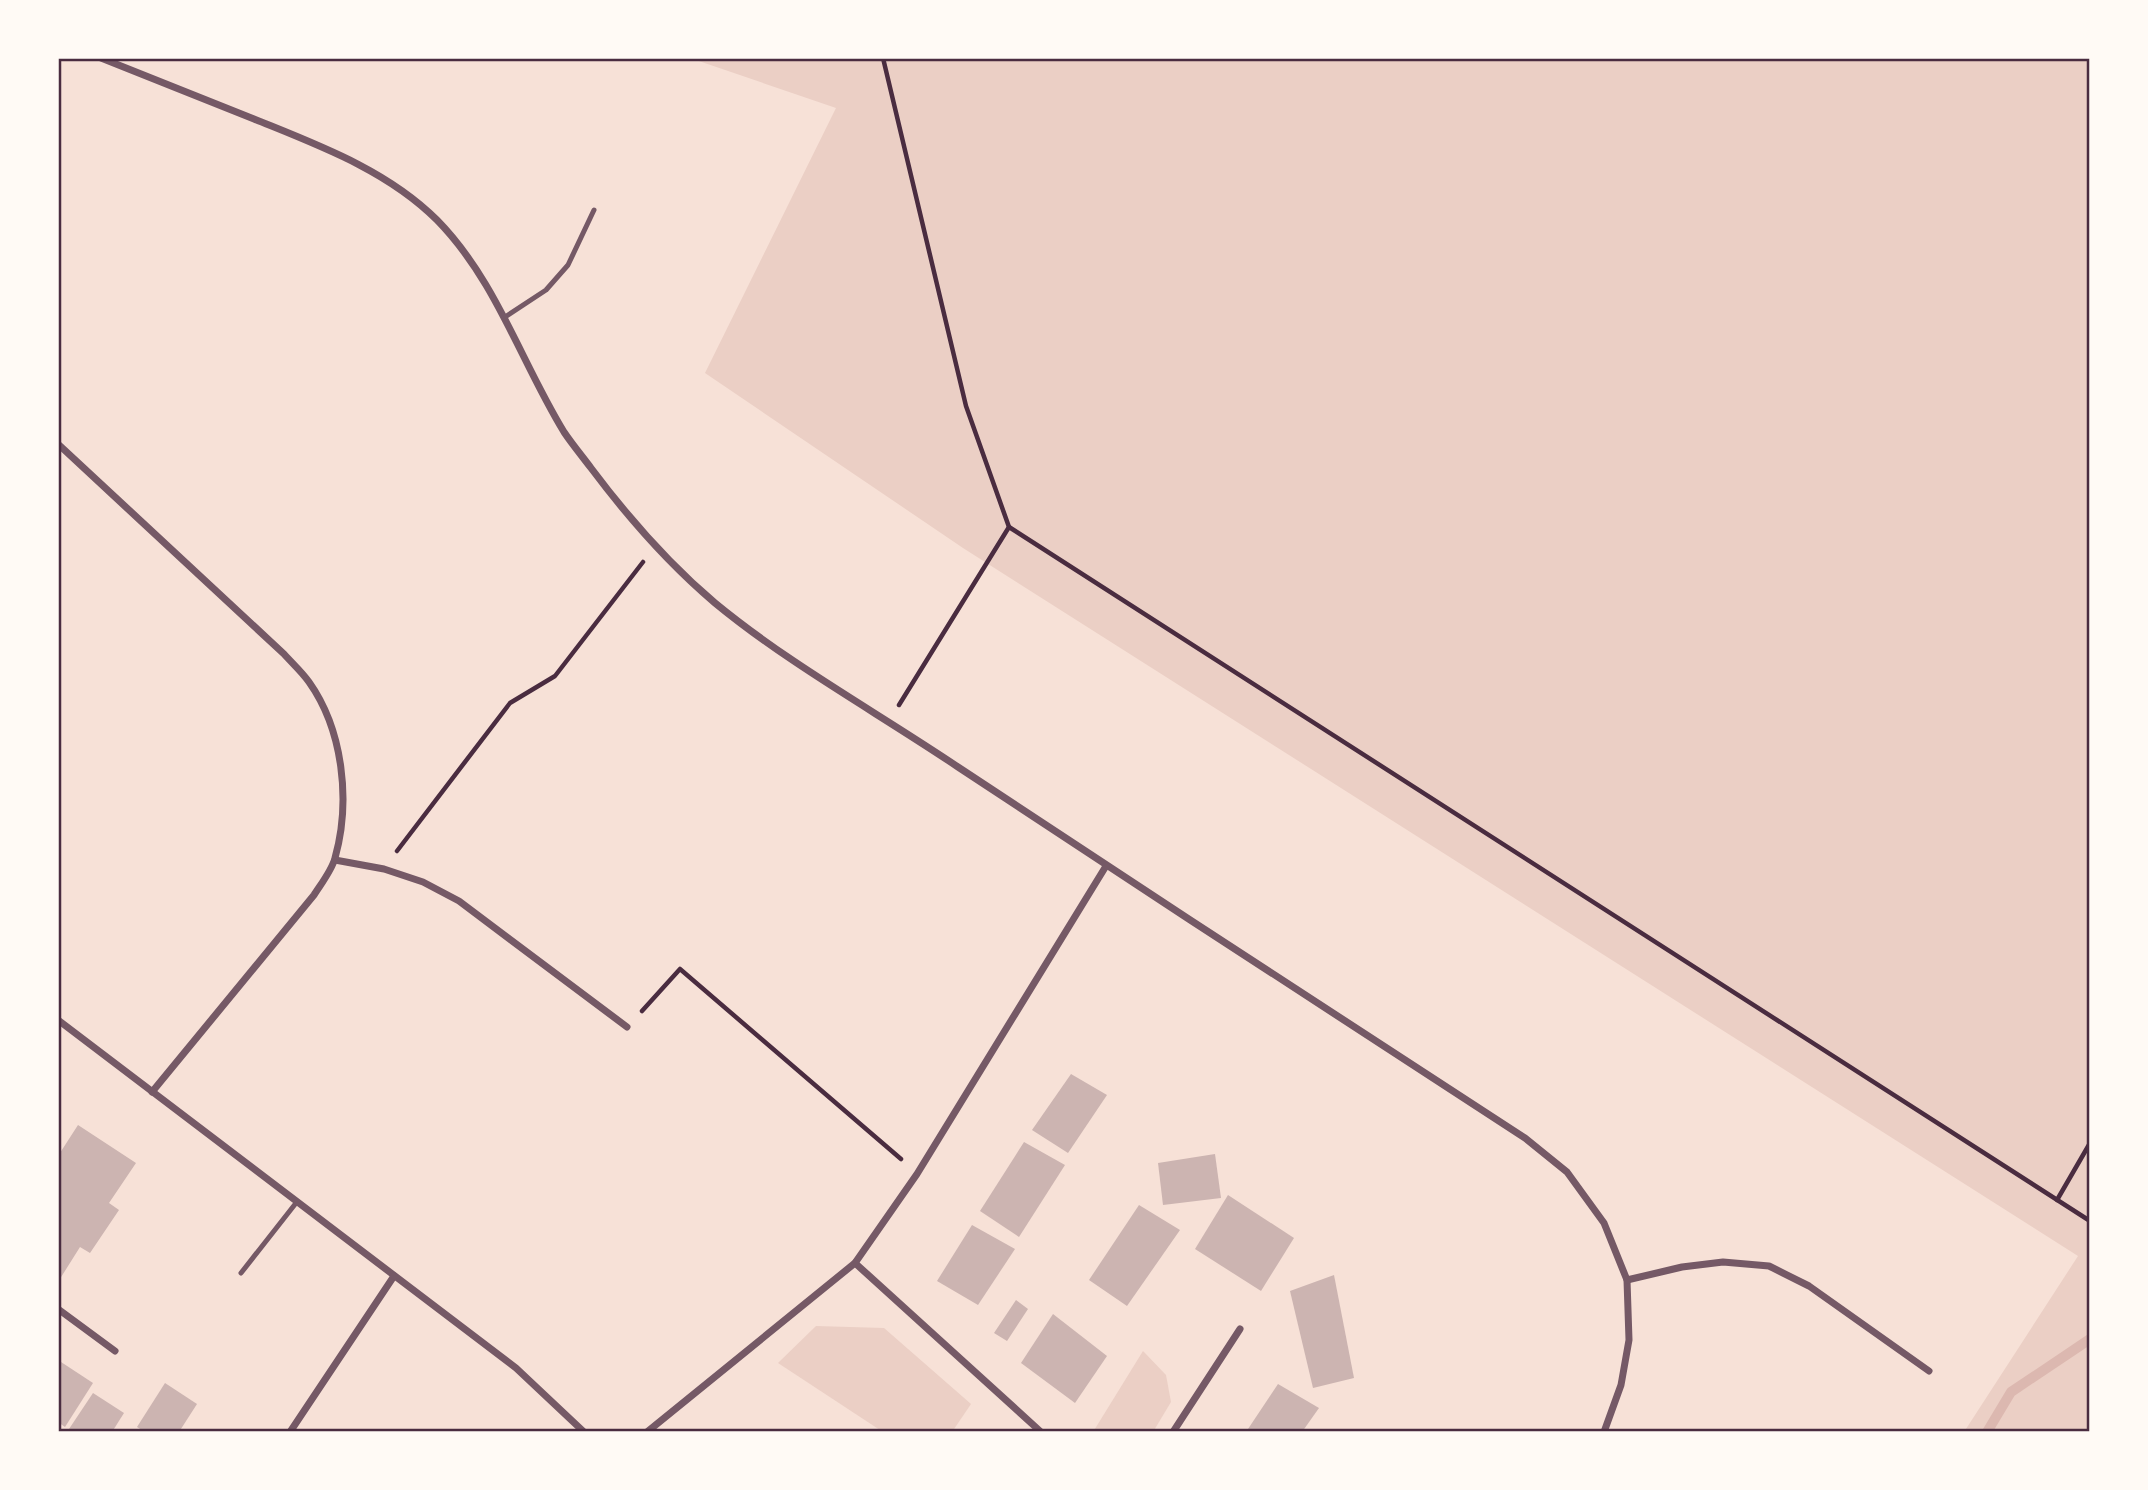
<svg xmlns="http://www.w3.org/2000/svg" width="2148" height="1490" viewBox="0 0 2148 1490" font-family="Overpass,sans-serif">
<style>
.green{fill:#ebcfc5}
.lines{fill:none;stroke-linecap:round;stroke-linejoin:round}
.stream{stroke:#dcb8b0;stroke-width:10}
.building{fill:#ccb4b1}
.path{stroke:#4a2c40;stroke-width:4.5}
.service{stroke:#755966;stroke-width:5}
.minor{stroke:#755966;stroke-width:7}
.neatline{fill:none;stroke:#4a2c40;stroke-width:2.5}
</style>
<rect width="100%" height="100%" fill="#f7e1d7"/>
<g class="green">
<polygon points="690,58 2090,58 2090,1432 1964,1432 2078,1256 963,548 705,373 836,108"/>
<polygon points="816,1326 884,1328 971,1404 952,1432 883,1432 778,1363"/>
<polygon points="1143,1351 1166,1375 1171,1402 1153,1432 1093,1432"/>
</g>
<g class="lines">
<polyline class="stream" points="1987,1432 2011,1392 2090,1339"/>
</g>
<g class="building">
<polygon points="1071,1074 1107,1095 1068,1153 1032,1130"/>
<polygon points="78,1125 136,1163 109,1203 119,1210 90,1253 80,1247 58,1282 58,1156"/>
<polygon points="1024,1142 1065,1165 1019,1237 980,1211"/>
<polygon points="1215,1154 1221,1198 1163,1205 1158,1163"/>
<polygon points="1228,1195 1294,1238 1261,1291 1195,1249"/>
<polygon points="1139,1205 1180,1230 1127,1306 1089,1280"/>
<polygon points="972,1225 1015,1249 978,1305 937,1281"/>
<polygon points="1334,1275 1354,1378 1313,1388 1290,1291"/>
<polygon points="1016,1300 1028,1309 1007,1341 994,1333"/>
<polygon points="1053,1314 1107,1356 1075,1403 1021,1363"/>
<polygon points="61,1362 93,1383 65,1427 58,1422 58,1367"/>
<polygon points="165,1383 197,1404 179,1432 145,1432 137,1427"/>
<polygon points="1278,1384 1319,1408 1302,1432 1246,1432"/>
<polygon points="93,1393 124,1413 112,1432 67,1432"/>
</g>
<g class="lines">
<g class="path">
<polyline points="883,58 966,406 1009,527 899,705"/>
<polyline points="1009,527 2090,1221"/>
<polyline points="397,851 510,703 555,676 643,562"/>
<polyline points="642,1011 680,969 901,1159"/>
<polyline points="2057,1200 2090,1143"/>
</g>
<g class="service">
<polyline points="505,317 546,290 568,265 594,210"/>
<polyline points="241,1273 296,1203"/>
</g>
<g class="minor">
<path d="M101 58C152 78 203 99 254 119 318 145 387 170 437 220 496 280 521 362 564 432 572 444 582 456 591 468 627 516 669 564 715 603 789 664 878 713 958 767 1146 892 1336 1015 1525 1138L1567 1172 1604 1223 1627 1280 1629 1340 1621 1385 1604 1432"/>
<path d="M58 444 284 654C292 663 302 672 309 682 343 730 351 801 335 858 332 870 321 884 314 895L152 1092"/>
<polyline points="335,860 384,869 423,882 459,901 627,1027"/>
<polyline points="58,1020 516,1368 584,1432"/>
<polyline points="855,1263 1041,1432"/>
<polyline points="1627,1280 1682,1267 1723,1262 1769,1266 1809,1286 1929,1371"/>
<polyline points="58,1309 115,1351"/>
<polyline points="290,1432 394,1276"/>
<polyline points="647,1432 855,1263 917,1174 1106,866"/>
<polyline points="1173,1432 1240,1329"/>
</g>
</g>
<rect width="2148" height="1490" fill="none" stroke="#fffaf5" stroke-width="119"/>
<rect x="60" y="60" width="2028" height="1370" class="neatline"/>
</svg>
